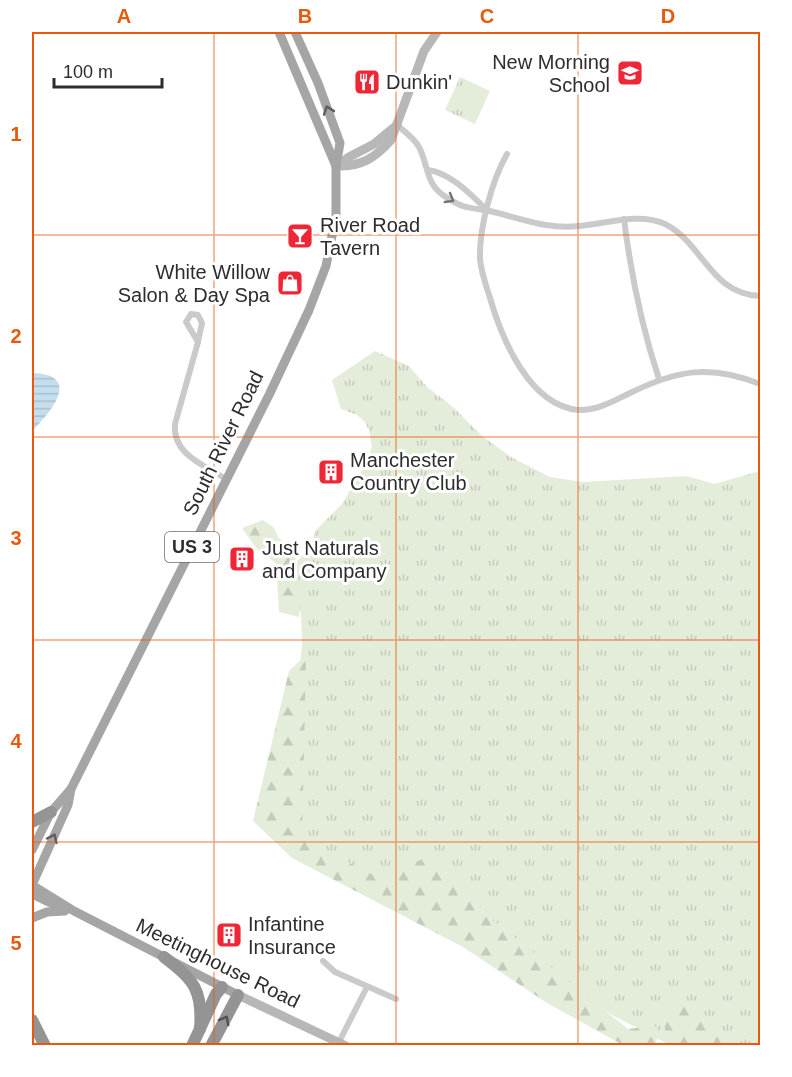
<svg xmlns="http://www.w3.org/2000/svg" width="792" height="1077" viewBox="0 0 792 1077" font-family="Helvetica,sans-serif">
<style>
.grass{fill:url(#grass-tufts)}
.forest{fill:url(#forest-firs)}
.garden{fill:#e4ecda}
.water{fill:url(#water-rules)}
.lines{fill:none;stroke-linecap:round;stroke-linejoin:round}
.street{stroke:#cacaca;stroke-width:6}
.secondary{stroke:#b7b7b7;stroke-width:9}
.primary{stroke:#a5a5a5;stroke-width:9}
.highway{stroke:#949494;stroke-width:12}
.oneway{stroke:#5d5d5d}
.oneway2{stroke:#747474}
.oneway3{stroke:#515151}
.grid{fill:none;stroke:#e8590c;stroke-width:1.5;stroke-opacity:0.55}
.labels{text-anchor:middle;stroke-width:6;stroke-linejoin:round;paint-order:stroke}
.shield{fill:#fff;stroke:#6c6c6c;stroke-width:1.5}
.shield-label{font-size:18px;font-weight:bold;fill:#2d2d2d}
.poi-label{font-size:20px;fill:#2d2d2d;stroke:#fff;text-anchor:start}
.street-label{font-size:20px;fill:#2d2d2d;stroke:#fff}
.neatline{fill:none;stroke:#e8590c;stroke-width:2}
.grid-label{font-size:20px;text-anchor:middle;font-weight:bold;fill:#e8590c}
</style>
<defs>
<pattern id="grass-tufts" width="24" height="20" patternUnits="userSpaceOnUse" patternTransform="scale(1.5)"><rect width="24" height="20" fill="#e4ecda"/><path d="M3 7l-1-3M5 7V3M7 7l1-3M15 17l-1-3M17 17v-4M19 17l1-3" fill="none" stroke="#c4cbbb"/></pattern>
<pattern id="forest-firs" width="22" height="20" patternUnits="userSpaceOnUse" patternTransform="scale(1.5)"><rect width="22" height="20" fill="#e4ecda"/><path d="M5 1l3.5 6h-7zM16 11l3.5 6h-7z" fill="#c4cbbb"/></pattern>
<pattern id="water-rules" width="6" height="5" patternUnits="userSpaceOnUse" patternTransform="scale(1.5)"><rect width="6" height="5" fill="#c5deed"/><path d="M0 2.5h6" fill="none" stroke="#aabfcc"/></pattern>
</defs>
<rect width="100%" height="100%" fill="#fff"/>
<g class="grass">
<polygon points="460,77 490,91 475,124 445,110"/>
<polygon points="375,351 409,366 427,387 453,407 482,436 511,457 550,477 583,482 687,476 714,484 760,471 760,1045 670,1045 612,1015 552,975 284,835 302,645 301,613 290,570 311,545 315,531 342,504 365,465 372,447 369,430 364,421 357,415 341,409 332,380"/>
</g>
<g class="forest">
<polygon points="263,520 274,528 278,537 295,554 301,601 299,617 279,612 276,563 257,549 242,528"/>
<polygon points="306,655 302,840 380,878 392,878 403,864 432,858 494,921 628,1029 644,1027 653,1022 659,1034 655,1045 623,1045 547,1003 463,947 292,858 253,821 289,671"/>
<polygon points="660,1002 691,1004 730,1045 668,1045"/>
</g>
<polygon class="garden" points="476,86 482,89 481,91 484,93 473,117 470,116 469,118 463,115 464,113 462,112 473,88 475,89"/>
<path class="water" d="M33 373C83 375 50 413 32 431V374Z"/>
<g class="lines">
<g class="street">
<path d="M397 125C405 132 414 138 419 147 428 164 426 184 443 195 449 199 456 204 463 206 472 209 481 209 490 211 519 218 549 230 579 226 607 224 638 212 665 224 703 243 710 294 760 296"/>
<path d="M507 154C492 180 479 228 480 259 481 272 486 285 490 298 502 339 529 405 578 410 597 411 613 401 630 393 677 370 710 364 760 384"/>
<path d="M428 170C451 173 471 195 487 210"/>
<path d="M624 219C631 275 641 325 659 379"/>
<polygon points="191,314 198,315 202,323 198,342 186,322"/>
<path d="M198 342 175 424C172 454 204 465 226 479"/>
<polyline points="323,961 335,972 396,999"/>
<polyline points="339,1042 367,987"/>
</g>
<g class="secondary">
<path d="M336 166C361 167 375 158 391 140L424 51 437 32"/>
<polyline points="336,166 349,157 374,144 397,125"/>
<polyline points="238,995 346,1046"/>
</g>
<g class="primary">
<polyline points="279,32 336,166"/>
<polyline points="32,850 51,812 71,789 270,393 309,310 326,266 336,216 336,166 340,143 318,83 295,32"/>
<polyline points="32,885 74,911 238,995"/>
<polyline points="32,885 68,805 71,789"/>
<polyline points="32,894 59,907"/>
<polyline points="32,918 47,912 65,911"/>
</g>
<g class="highway">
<polyline points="32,822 51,812"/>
<path d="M164 957C194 980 203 990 200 1029"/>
<polyline points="32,1020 45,1046"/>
<polyline points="192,1046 216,994 222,987"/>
<polyline points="211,1046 238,995"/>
</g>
</g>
<defs><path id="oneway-chevron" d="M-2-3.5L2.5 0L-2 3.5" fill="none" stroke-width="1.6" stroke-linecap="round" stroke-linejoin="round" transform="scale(1.5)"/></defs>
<g class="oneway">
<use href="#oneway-chevron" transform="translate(328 110) rotate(-109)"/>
<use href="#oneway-chevron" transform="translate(53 838) rotate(-65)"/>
</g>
<use class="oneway2" href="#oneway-chevron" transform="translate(450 199) rotate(30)"/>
<use class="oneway3" href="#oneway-chevron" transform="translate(225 1020) rotate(-62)"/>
<path class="grid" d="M214 32V1046M396 32V1046M578 32V1046M32 235H760M32 437H760M32 640H760M32 842H760"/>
<defs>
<symbol id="school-square" viewBox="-11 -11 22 22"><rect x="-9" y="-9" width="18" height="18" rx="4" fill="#ee2636" stroke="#fff"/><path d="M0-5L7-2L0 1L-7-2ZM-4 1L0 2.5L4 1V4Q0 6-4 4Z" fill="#fff"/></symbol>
<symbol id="restaurant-square" viewBox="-11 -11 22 22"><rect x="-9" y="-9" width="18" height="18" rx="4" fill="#ee2636" stroke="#fff"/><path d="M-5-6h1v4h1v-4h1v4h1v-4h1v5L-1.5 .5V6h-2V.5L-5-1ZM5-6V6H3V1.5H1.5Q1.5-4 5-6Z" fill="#fff"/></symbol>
<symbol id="bar-square" viewBox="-11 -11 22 22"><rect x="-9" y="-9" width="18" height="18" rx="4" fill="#ee2636" stroke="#fff"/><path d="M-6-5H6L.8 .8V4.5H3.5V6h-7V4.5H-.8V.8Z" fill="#fff"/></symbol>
<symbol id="shop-square" viewBox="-11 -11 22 22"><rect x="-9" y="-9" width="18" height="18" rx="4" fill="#ee2636" stroke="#fff"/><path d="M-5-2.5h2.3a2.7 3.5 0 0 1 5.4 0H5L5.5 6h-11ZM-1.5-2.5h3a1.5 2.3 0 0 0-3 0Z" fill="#fff"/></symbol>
<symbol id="building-square" viewBox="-11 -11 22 22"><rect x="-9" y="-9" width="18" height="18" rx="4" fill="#ee2636" stroke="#fff"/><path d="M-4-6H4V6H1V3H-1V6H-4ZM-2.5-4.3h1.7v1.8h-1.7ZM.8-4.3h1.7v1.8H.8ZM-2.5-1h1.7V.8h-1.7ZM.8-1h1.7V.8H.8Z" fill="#fff"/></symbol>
</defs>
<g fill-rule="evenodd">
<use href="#school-square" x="615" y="58" width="30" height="30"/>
<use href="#restaurant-square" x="352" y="67" width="30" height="30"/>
<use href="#bar-square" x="285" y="221" width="30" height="30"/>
<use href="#shop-square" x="275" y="268" width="30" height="30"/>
<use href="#building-square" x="316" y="457" width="30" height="30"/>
<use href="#building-square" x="227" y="544" width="30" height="30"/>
<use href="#building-square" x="214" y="920" width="30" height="30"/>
</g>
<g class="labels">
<rect class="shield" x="165" y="532" width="54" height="30" rx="4.5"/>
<g class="shield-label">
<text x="192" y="553">US 3</text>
</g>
<g class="poi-label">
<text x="610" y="69" text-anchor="end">New Morning<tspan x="610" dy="23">School</tspan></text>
<text x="386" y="89">Dunkin'</text>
<text x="320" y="232">River Road<tspan x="320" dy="23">Tavern</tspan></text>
<text x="270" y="279" text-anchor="end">White Willow<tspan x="270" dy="23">Salon &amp; Day Spa</tspan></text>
<text x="350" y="467">Manchester<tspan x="350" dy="23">Country Club</tspan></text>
<text x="262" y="555">Just Naturals<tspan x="262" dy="23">and Company</tspan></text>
<text x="248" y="931">Infantine<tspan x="248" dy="23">Insurance</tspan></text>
</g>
<g class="street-label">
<text transform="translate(223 443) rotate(-64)" y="7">South River Road</text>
<text transform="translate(218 963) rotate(26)" y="7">Meetinghouse Road</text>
</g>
</g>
<rect width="792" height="1077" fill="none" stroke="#ffffff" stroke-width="66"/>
<path d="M54 78v9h108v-9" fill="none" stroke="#2d2d2d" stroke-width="3"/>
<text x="63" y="78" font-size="18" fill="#2d2d2d" stroke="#ffffff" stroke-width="4.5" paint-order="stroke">100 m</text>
<rect x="33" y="33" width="726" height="1011" class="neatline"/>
<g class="grid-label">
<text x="124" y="23">A</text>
<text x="305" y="23">B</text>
<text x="487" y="23">C</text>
<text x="668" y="23">D</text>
<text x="16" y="141">1</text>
<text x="16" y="343">2</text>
<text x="16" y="545">3</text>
<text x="16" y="748">4</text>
<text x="16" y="950">5</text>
</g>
</svg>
